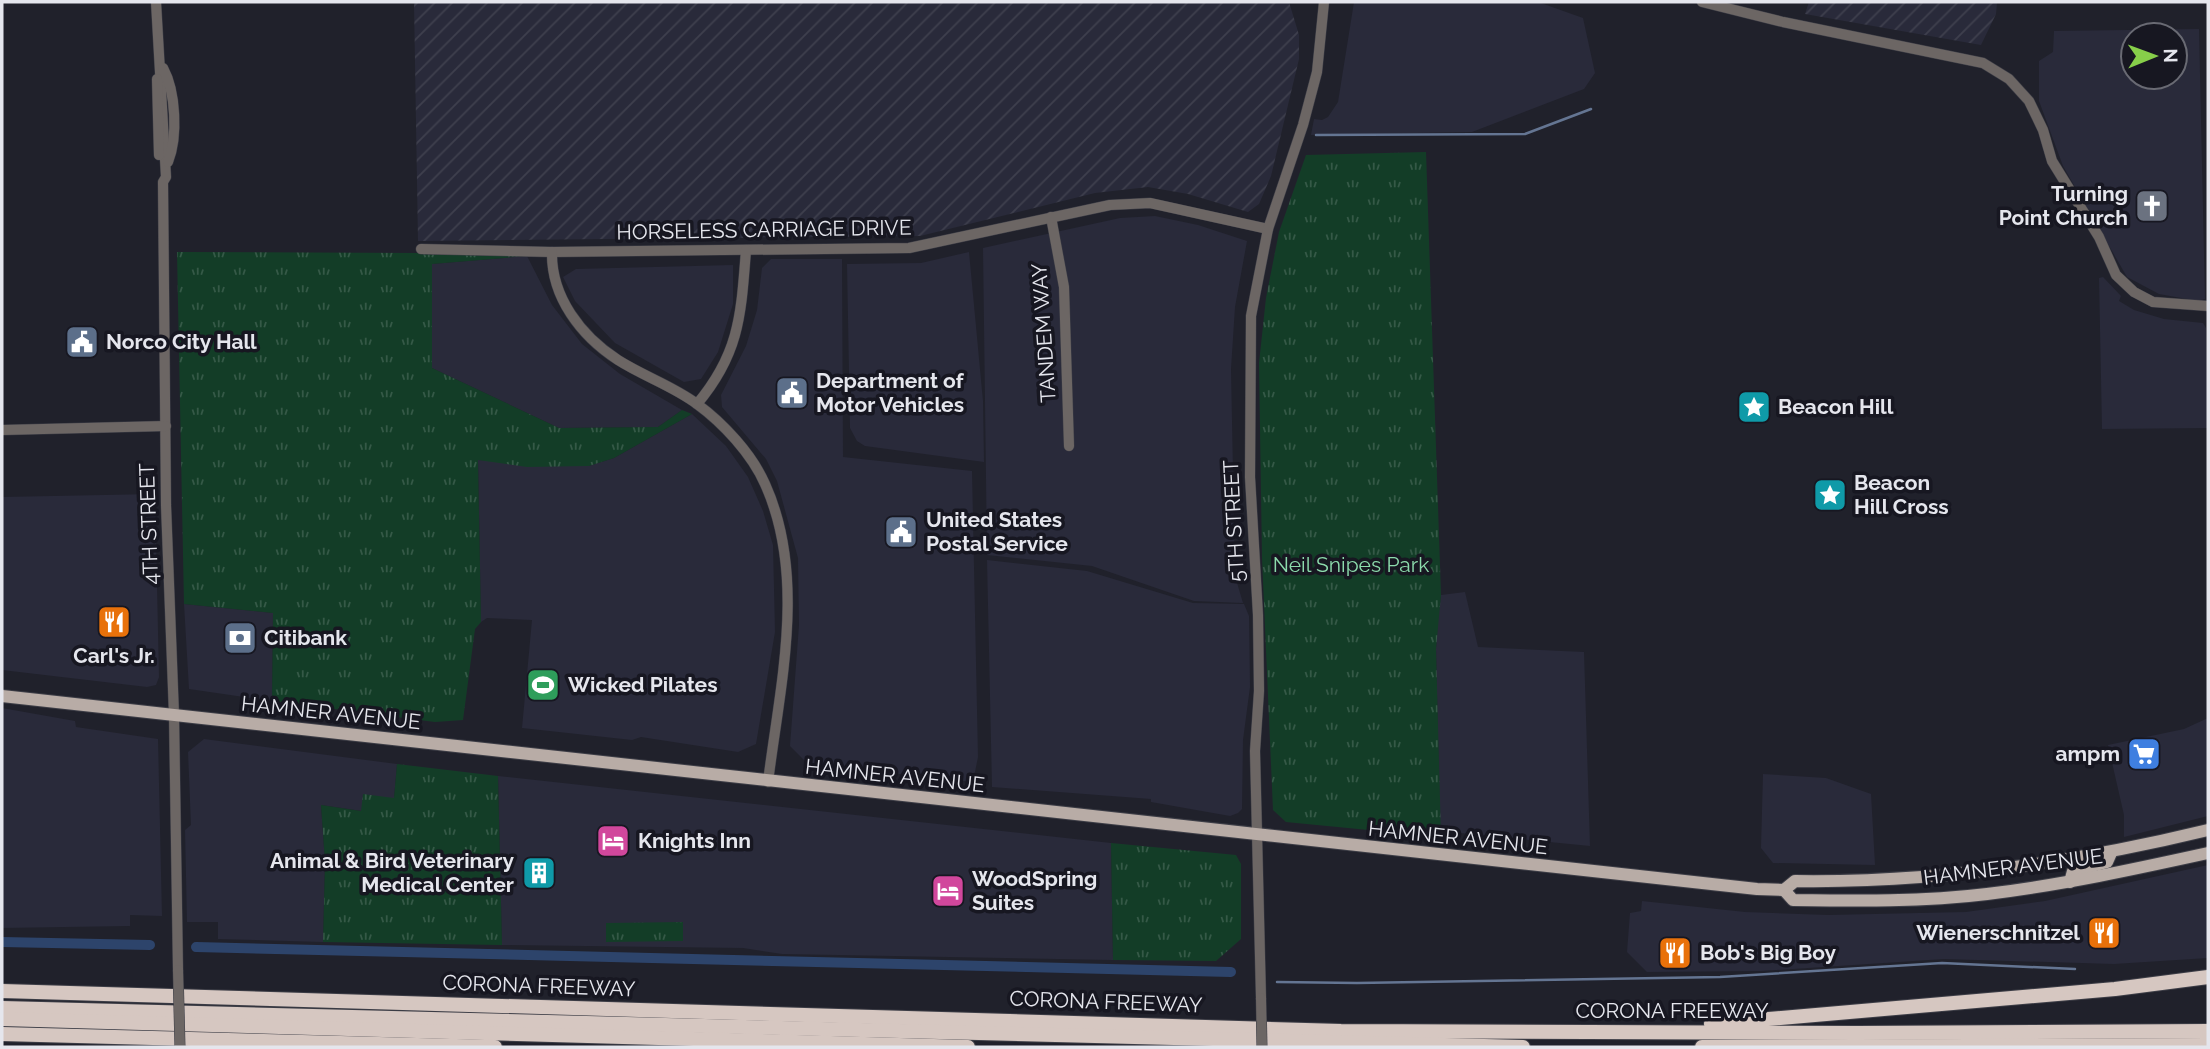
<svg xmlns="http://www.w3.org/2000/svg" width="2210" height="1049" viewBox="0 0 2210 1049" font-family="Raleway,sans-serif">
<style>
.built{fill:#292a3a;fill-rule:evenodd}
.industrial{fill:url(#industrial-furrows)}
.grass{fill:url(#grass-tufts)}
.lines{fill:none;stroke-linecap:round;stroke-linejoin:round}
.stream{stroke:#647592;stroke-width:2.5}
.canal{stroke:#2d446b;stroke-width:10}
.minor-casing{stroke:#3c3d46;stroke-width:11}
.major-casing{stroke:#3c3d46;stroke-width:14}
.highway-casing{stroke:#3c3d46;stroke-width:16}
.minor{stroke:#6c6664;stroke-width:10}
.major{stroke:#b8aca6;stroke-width:12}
.highway{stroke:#d6c7c1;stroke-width:14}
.minor-bridge-casing{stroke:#3c3d46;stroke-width:11;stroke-linecap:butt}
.minor-bridge{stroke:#6c6664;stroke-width:10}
.labels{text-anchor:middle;stroke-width:7;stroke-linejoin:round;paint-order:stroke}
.poi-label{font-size:21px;font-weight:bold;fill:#e5e6ed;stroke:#171721;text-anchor:start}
.street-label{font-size:21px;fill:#e5e6ed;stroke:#171721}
.park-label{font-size:21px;fill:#8cdbac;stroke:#171721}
</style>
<defs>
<pattern id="industrial-furrows" width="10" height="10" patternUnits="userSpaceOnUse" patternTransform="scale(1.75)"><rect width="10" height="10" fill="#292a3a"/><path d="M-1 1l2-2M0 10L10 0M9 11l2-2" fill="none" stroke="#3e3f4d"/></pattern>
<pattern id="grass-tufts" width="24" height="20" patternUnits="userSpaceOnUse" patternTransform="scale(1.75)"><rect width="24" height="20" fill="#133d27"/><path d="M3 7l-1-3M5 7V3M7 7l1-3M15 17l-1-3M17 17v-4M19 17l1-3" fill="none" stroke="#355947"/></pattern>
</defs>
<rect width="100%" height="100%" fill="#20212b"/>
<g class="built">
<polygon points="1354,2 1538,2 1583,18 1595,73 1584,89 1472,132 1311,135 1314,119 1322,120 1328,117 1338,102"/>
<path d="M2199 29 2205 299 2198 301 2159 294 2127 277 2063 166 2039 101V61L2053 52 2054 31ZM2133 35H2175V77H2133Z"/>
<polygon points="1155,216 1198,225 1247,241 1235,307 1231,369 1235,576 1243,603 1194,601 1092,566 987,555 983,248 1120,218"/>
<polygon points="969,252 983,401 984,462 865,446 857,441 850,428 847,264 921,263"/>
<polygon points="527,256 552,305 582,344 620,374 682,410 658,427 559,428 432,368 432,264"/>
<polygon points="771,259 842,259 843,457 972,471 978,757 973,782 808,764 790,746 799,625 798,558 777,481 766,459 722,407 721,395 746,346 757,310 762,268"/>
<polygon points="733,265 733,304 718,352 701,379 684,382 615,343 575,301 563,277 576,269"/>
<polygon points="2103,277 2121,296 2119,301 2134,310 2164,319 2203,323 2206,328 2208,428 2102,429 2099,278"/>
<polygon points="692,414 726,446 748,477 763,511 773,545 775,632 756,744 738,752 641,737 632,740 522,728 532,620 487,618 481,622 478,460 589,466 614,458"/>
<polygon points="155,494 159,677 156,685 147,687 2,670 2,497"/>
<polygon points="987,560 1087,571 1193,603 1244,604 1249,616 1250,687 1243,740 1242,809 1238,813 1230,816 1151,802 1151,799 992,787"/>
<polygon points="1465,592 1478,647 1584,652 1590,846 1440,831 1436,649 1438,618 1441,595"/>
<polygon points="184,604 273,613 272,701 189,689"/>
<polygon points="2,708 75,721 76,727 158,739 162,916 130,915 130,926 2,928"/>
<polygon points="2208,718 2208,816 2124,837 2124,815 2108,745 2184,729"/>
<polygon points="204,739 397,764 394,798 362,811 321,805 325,862 323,942 218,939 218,922 187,922 185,830 191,825 188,752"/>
<polygon points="1763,774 1826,778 1871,794 1875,865 1773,863 1761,848"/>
<polygon points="498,776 1111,843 1113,960 782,954 743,948 502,945"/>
<polygon points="2208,865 2208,958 2114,964 1944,959 1761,971 1647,972 1627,952 1630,913 1641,911 1642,901 1745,912 1828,915 1966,912 2045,901"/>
</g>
<g class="industrial">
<polygon points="414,2 1289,2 1299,35 1299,59 1271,176 1259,204 1248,212 1188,194 1148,187 1095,193 920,236 418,241"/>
<polygon points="1809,2 1997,2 1996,14 1981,45 1805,14"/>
</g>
<g class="grass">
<polygon points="1426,152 1441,595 1436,649 1441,837 1286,822 1273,810 1262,558 1259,363 1266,298 1279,232 1306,155"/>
<polygon points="177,252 418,253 527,256 432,264 432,368 559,428 658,427 682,410 692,414 614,458 589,466 527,467 478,460 481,622 475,629 463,720 435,722 272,701 273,613 184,604"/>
<polygon points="397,764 498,776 502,945 323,942 325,862 321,805 361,811 363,794 394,798"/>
<polygon points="1111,843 1236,855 1241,864 1241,939 1216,961 1113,960"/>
<polygon points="683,922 683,941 606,942 606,923"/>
</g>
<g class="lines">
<g class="stream">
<polyline points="1316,135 1525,134 1591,109"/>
<polyline points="1277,982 1357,983 1720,977 1942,963 2075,969"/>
</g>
<g class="canal">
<polyline points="2,942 150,945"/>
<polyline points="196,947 1231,972"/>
</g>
<defs>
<g id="minor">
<polyline points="156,2 166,177 163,182 166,505 174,715 178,970"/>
<polyline points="1702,2 1783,22 1983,63 2009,79 2029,101 2043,130 2052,161 2099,237 2116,275 2134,292 2153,302 2208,306"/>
<path d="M163 68C176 92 178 137 168 162"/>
<polyline points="157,79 159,155"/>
<polyline points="1051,217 1064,287 1069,446"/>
<polyline points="421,249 552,252 909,248 1110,205 1150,203 1268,229"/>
<path d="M552 252C551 297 581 336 618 360 643 376 673 386 697 404 723 423 752 454 765 484 807 577 780 685 768 782"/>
<path d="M697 404C740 353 741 314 746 250"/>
<polyline points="2,430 166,426"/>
<polyline points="1261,998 1255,751 1259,691 1258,615 1250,477 1251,316 1268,229 1303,125 1317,72 1324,2"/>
</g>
<g id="major">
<path d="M2 696 1757 889 1784 890 1795 881C1935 883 2072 863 2208 830"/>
<polyline points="2070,882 2073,871 2107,862 2111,853"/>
<path d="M1784 890 1793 900C1858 901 1922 902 1987 894 2062 885 2135 869 2208 853"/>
</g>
<g id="highway">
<polyline points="2,991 1341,1031 1858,1033 2208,1031"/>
<polyline points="2,1008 1523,1047"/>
<polyline points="2,1019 968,1047"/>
<polyline points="1711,1024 2115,989 2208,977"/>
<polyline points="2,1034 495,1047"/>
<polyline points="1702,1047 2208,1045"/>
</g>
</defs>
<use href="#minor" class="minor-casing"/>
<use href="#major" class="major-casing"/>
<use href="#highway" class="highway-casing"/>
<use href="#minor" class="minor"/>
<use href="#major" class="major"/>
<use href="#highway" class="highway"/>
<defs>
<g id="minor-bridge">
<polyline points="178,970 180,1047"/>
<polyline points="1261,998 1262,1047"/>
</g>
</defs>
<use href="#minor-bridge" class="minor-bridge-casing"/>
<use href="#minor-bridge" class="minor-bridge"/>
</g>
<defs>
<symbol id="church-square" viewBox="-11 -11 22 22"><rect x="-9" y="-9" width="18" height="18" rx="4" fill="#6b7280" stroke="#171721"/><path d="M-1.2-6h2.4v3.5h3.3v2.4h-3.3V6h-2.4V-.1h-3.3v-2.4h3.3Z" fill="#fff"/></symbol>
<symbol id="civic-square" viewBox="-11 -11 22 22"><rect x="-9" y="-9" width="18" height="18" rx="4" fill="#5c6f8a" stroke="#171721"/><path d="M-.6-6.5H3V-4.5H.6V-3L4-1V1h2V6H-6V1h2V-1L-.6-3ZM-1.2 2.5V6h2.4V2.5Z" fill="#fff"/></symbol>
<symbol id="sight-square" viewBox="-11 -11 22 22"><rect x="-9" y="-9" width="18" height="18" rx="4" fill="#0f9aa8" stroke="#171721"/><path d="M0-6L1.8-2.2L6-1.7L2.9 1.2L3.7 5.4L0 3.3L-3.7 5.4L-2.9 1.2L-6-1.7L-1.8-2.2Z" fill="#fff"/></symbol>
<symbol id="restaurant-square" viewBox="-11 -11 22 22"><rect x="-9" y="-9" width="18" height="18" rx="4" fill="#e8710a" stroke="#171721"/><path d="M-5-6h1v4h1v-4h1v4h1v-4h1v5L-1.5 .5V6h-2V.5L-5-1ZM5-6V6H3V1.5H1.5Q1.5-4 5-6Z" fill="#fff"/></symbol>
<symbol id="bank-square" viewBox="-11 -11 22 22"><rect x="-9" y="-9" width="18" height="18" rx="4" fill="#5c6f8a" stroke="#171721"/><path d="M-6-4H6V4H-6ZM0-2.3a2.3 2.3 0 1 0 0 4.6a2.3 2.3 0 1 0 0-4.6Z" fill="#fff"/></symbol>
<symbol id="stadium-square" viewBox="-11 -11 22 22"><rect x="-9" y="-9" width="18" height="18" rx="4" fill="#2e9e5b" stroke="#171721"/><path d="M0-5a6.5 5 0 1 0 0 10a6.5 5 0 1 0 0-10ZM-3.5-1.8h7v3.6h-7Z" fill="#fff"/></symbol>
<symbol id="supermarket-square" viewBox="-11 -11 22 22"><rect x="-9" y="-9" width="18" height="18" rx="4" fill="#3f7fe0" stroke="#171721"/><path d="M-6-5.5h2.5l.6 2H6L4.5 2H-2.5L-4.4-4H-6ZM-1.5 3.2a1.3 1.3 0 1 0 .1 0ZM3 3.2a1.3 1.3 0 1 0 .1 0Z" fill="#fff"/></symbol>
<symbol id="hotel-square" viewBox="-11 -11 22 22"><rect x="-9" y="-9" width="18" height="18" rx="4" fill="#d1479c" stroke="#171721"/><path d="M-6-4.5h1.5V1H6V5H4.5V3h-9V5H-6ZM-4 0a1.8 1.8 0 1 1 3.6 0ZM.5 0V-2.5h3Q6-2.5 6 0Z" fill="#fff"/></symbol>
<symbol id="building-square" viewBox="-11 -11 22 22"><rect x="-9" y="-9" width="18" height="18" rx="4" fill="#0f9aa8" stroke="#171721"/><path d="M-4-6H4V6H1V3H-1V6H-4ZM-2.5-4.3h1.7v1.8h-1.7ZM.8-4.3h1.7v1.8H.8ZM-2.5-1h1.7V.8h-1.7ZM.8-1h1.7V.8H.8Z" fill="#fff"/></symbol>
</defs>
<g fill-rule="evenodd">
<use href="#church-square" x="2133" y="187" width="38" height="38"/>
<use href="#civic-square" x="63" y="323" width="38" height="38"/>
<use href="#civic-square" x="773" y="374" width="38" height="38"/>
<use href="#sight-square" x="1735" y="388" width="38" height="38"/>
<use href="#sight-square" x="1811" y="476" width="38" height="38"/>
<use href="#civic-square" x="882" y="513" width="38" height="38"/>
<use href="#restaurant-square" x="95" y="603" width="38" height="38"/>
<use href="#bank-square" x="221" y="619" width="38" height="38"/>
<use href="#stadium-square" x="524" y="666" width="38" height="38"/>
<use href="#supermarket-square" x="2125" y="735" width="38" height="38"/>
<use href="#hotel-square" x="594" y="822" width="38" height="38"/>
<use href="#building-square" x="520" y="854" width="38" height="38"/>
<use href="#hotel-square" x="929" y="872" width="38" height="38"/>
<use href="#restaurant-square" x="2085" y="914" width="38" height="38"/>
<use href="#restaurant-square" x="1656" y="934" width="38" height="38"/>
</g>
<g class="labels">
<g class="poi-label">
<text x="2128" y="201" text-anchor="end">Turning<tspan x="2128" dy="24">Point Church</tspan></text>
<text x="106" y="349">Norco City Hall</text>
<text x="816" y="388">Department of<tspan x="816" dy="24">Motor Vehicles</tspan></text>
<text x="1778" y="414">Beacon Hill</text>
<text x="1854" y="490">Beacon<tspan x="1854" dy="24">Hill Cross</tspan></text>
<text x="926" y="527">United States<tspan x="926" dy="24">Postal Service</tspan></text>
<text x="264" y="645">Citibank</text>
<text x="114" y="663" text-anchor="middle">Carl's Jr.</text>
<text x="568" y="692">Wicked Pilates</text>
<text x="2120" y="761" text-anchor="end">ampm</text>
<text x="638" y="848">Knights Inn</text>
<text x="514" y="868" text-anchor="end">Animal &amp; Bird Veterinary<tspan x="514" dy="24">Medical Center</tspan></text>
<text x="972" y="886">WoodSpring<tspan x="972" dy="24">Suites</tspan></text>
<text x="2080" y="940" text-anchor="end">Wienerschnitzel</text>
<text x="1700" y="960">Bob's Big Boy</text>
</g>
<g class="street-label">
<text transform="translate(764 230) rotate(-1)" y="7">HORSELESS CARRIAGE DRIVE</text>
<text transform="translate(1044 333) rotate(-94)" y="7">TANDEM WAY</text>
<text transform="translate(1234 521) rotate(-93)" y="7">5TH STREET</text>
<text transform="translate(149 524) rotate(-92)" y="7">4TH STREET</text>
<text transform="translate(331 713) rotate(6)" y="7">HAMNER AVENUE</text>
<text transform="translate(895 776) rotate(6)" y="7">HAMNER AVENUE</text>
<text transform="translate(1458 838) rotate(6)" y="7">HAMNER AVENUE</text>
<text transform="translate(2013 867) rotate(-7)" y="7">HAMNER AVENUE</text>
<text transform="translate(539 986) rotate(2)" y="7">CORONA FREEWAY</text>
<text transform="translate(1106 1002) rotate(2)" y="7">CORONA FREEWAY</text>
<text x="1672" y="1018">CORONA FREEWAY</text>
</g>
<g class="park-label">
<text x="1351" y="572">Neil Snipes Park</text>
</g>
</g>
<rect width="2210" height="1049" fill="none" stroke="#e5e6ed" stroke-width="7"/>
<g transform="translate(2154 56) rotate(89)"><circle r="33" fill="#171721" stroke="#696a73" stroke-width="2"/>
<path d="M0-5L12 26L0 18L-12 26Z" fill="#87cf4a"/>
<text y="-10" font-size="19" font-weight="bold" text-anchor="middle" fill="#e5e6ed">N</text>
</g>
</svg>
